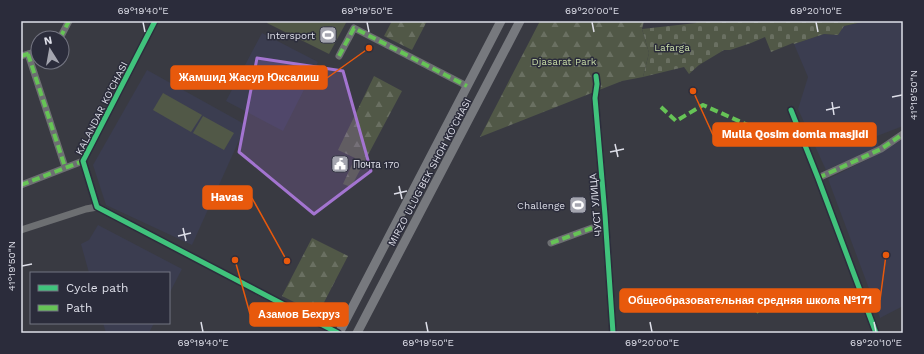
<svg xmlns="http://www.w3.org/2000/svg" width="924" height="354" viewBox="0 0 924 354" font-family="'Work Sans',sans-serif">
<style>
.built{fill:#3b3d50}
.green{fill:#515847}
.forest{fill:url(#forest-firs)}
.cemetery{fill:url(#cemetery-stones)}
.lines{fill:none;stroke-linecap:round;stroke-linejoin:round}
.minor{stroke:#6d6f72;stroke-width:7}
.major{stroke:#77797e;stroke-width:9}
.quiet{stroke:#66c356;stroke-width:4;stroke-dasharray:8 4;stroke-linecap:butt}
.cycleway-casing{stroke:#2b2c3b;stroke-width:8}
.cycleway{stroke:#40c37c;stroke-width:5}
.marked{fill:#a374d0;fill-opacity:0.2;stroke:#a374d0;stroke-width:3;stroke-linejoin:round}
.ticks{fill:none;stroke:#dedfe9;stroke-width:1.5}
.labels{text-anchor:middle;stroke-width:3;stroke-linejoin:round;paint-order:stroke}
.poi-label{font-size:10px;fill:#dedfe9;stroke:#2b2c3b;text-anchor:end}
.park-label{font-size:10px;fill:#c8dca7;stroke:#2b2c3b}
.street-label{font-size:10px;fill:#dedfe9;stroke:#2b2c3b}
.leader{fill:none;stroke:#e8590c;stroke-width:1.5}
.callout-dot{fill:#e8590c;stroke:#2b2c3b;stroke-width:1.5}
.callout{fill:#e8590c;stroke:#e8590c;stroke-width:1.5}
.callout-label{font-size:11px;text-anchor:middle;font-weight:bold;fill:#fff}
.neatline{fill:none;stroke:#dedfe9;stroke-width:1.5}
.ticks-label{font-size:10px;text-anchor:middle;fill:#dedfe9}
</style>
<defs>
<pattern id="forest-firs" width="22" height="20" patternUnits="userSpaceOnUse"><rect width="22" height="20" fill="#515847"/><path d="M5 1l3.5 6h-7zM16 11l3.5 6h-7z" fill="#6a7062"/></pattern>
<pattern id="cemetery-stones" width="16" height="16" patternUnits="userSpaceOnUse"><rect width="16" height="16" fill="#515847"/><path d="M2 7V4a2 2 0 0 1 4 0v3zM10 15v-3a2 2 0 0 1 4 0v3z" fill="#6a7062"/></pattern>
</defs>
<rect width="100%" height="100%" fill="#393a42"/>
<g class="built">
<polygon points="867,21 903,21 903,126 877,136 879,147 826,170 798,109 808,77 794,44 824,34 838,35 844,26"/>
<polygon points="262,33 318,62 283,131 226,101"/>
<polygon points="147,70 246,125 192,245 106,205 93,165"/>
<polygon points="903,139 903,306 880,318 828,179 880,153"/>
<polygon points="98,225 182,269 169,294 169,273 89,273 81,244 89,240"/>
<polygon points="103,323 154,323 149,333 106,333"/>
</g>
<g class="green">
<polygon points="268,21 347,21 329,54 267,23"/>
<polygon points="163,93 202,115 191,132 153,110"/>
<polygon points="203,116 234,133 224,150 193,133"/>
</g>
<g class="forest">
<polygon points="392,21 427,21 412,50 384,36"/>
<polygon points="540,21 644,21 642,29 649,53 643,77 622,81 480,137"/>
<polygon points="374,76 402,91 351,187 343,184 355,158 338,150"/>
<polygon points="312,238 348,256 318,314 282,296"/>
</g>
<polygon class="cemetery" points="697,21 867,21 844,26 838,35 824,34 794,44 793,43 771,52 765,37 751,43 730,50 724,50 699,65 689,74 684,67 643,77 649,53 642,29 696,23"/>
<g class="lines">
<g class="minor">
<polyline points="60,38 69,21"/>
<polyline points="28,54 65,167"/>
<polyline points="21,56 38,51"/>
<polyline points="339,56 354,28 467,86"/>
<polyline points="596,76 597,84 595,98 605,215 613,333"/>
<polyline points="791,110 818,178 876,333"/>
<polyline points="818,178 881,149 903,134"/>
<polyline points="21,185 83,161"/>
<polyline points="97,207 338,333"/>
<polyline points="97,207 83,161 155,21"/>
<polyline points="21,230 86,209 97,207"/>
<polyline points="551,243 592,228"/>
</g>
<g class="major">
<polyline points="339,333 501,21"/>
<polyline points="357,333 520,21"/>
</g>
<g class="quiet">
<polyline points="60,38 69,21"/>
<polyline points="28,54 65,167"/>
<polyline points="21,56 38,51"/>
<polyline points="339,56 354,28 467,86"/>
<polyline points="661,107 676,121 703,105 750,126"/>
<polyline points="818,178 881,149 903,134"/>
<polyline points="21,185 83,161"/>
<polyline points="551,243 592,228"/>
<polyline points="744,304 750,310 755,309 759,312"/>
</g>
<defs>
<g id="cycleway">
<polyline points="155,21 83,161 97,207 338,333"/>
<polyline points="596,76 597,84 595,98 605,215 613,333"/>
<polyline points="791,110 818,178 876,333"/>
</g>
</defs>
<use href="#cycleway" class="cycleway-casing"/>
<use href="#cycleway" class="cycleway"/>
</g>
<path class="marked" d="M257 58 343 71 371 171 314 214 239 152Z"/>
<path class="ticks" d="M143 22 145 32M367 22 369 32M592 22 594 32M816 22 818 32M892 97 902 95M832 102 834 115M826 110 840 107M615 144 618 157M610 152 624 149M399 186 402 199M394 194 407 191M183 228 186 241M178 236 191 233M22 266 32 264M201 322 203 332M426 322 428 332M650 322 652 332M874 322 876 332"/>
<defs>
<symbol id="stadium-square" viewBox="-11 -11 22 22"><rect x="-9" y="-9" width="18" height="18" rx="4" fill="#a4a5af" stroke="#2b2c3b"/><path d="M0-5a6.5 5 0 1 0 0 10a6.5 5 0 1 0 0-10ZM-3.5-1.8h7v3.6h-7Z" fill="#fff"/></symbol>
<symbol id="civic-square" viewBox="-11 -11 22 22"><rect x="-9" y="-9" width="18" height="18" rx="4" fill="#a4a5af" stroke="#2b2c3b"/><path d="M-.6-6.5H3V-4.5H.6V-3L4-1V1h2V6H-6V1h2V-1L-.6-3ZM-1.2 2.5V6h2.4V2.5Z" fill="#fff"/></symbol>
</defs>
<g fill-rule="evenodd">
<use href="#stadium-square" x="318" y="25" width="20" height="20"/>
<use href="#civic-square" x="330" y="154" width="20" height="20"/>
<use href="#stadium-square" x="568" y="195" width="20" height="20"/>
</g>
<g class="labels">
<g class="poi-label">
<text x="315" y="39">Intersport</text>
<text x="353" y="168" text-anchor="start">Почта 170</text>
<text x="565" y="209">Challenge</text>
</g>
<g class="park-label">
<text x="672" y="51">Lafarga</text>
<text x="564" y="65">Djasarat Park</text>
</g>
<g class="street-label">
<text transform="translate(101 108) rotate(-63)" y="4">KALANDAR KO'CHASI</text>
<text transform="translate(429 172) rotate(-62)" y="4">MIRZO ULUG'BEK SHOH KO'CHASI</text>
<text transform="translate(595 205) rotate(-95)" y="4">ЧУСТ УЛИЦА</text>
</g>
</g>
<path class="leader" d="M369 48L327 78M693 91L713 135M287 261L252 198M886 255L880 300M235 260L250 314"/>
<g class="callout-dot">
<circle cx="369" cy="48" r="4"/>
<circle cx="693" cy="91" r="4"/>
<circle cx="287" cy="261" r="4"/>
<circle cx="886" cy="255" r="4"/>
<circle cx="235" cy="260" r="4"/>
</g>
<g class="callout">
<rect x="171" y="66" width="156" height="23" rx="4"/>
<rect x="713" y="123" width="163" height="23" rx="4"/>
<rect x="203" y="186" width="49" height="23" rx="4"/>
<rect x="620" y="289" width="260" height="23" rx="4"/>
<rect x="250" y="303" width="98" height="23" rx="4"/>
</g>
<g class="callout-label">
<text x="249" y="81">Жамшид Жасур Юксалиш</text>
<text x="795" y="138">Mulla Qosim domla masjidi</text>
<text x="227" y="201">Havas</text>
<text x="750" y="304">Общеобразовательная средняя школа №171</text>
<text x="299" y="318">Азамов Бехруз</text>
</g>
<rect width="924" height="354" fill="none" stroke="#2b2c3b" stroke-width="44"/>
<rect x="30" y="272" width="140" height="52" fill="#2b2c3b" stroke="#737481"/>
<rect x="38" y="285" width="20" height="6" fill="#40c37c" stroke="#737481"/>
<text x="66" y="292" font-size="12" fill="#dedfe9">Cycle path</text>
<rect x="38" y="305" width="20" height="6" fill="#66c356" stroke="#737481"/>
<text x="66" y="312" font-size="12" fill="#dedfe9">Path</text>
<g transform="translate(50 50) rotate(349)"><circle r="19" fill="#2b2c3b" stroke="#737481"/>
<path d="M0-3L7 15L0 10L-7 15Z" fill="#a4a5af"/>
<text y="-6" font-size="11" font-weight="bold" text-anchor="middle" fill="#dedfe9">N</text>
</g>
<rect x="22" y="22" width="880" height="310" class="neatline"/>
<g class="ticks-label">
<text x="143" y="14">69°19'40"E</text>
<text x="367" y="14">69°19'50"E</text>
<text x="592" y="14">69°20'00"E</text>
<text x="816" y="14">69°20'10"E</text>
<text transform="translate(913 95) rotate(-90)" y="4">41°19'50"N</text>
<text transform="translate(11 266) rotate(-90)" y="4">41°19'50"N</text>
<text x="203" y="346">69°19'40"E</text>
<text x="428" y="346">69°19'50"E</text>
<text x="652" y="346">69°20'00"E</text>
<text x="876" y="346">69°20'10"E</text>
</g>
</svg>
